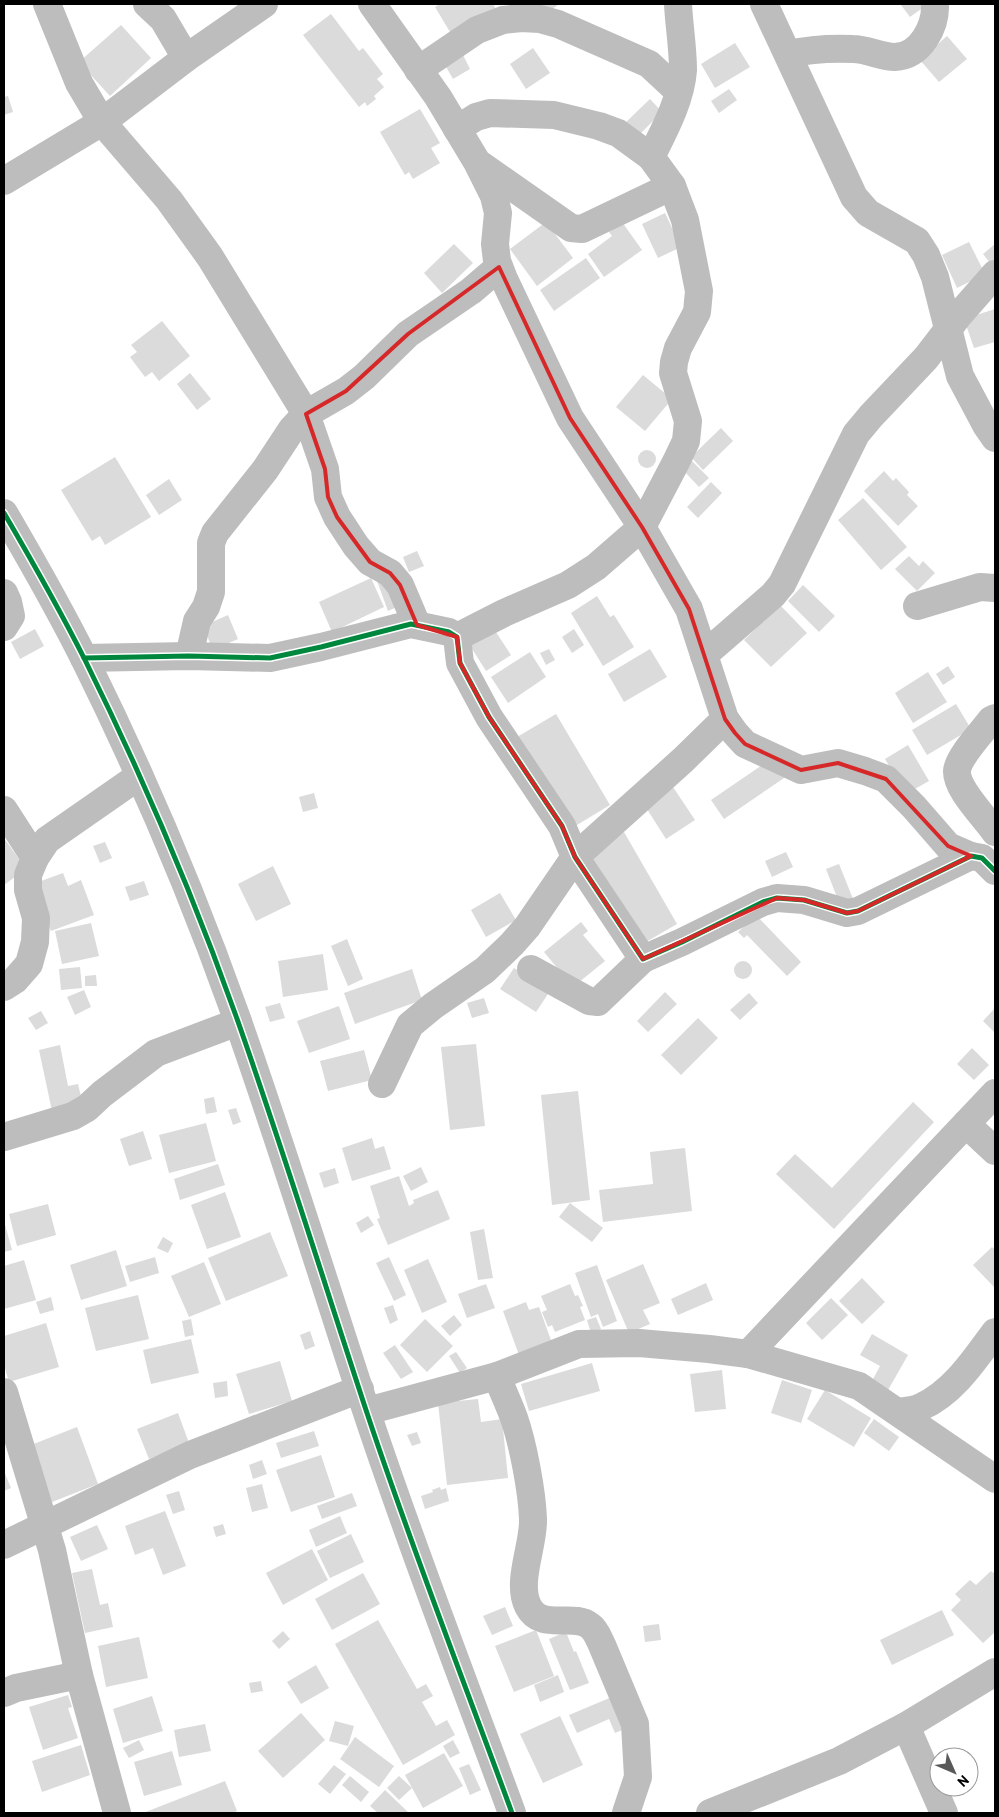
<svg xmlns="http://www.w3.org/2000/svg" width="999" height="1817" viewBox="0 0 999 1817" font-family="Barlow,sans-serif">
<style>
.building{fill:#dbdbdb}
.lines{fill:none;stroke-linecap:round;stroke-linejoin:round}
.minor{stroke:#bdbdbd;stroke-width:28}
.cycleway-casing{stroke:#fff;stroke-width:8}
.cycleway{stroke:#00873e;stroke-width:5}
.marked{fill:none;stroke:#d62828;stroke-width:4;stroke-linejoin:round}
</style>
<rect width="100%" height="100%" fill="#fff"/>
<g class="building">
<polygon points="440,4 493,4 497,11 453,37 435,7"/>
<polygon points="539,4 559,4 547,13"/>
<polygon points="903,4 928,4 910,17 901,5"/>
<polygon points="331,14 359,51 363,48 383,74 377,79 384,87 374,96 376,99 367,106 365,102 359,107 303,35"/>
<polygon points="121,25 151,58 110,96 79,62"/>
<polygon points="947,36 967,59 939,82 920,60"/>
<polygon points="735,43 750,67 715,88 701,64"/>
<polygon points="533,48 550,73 526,89 510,64"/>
<polygon points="463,55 470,69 453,79 445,65"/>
<polygon points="729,89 737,100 719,113 711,101"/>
<polygon points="8,96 13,112 4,115 4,97"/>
<polygon points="650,99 662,112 635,139 622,126"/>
<polygon points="420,109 440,143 431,148 440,163 413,179 409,172 405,175 380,132"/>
<polygon points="665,213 681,247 658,258 642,224"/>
<polygon points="546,222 573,258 537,286 510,249"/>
<polygon points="622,222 642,250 604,277 588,254 612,236 609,232"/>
<polygon points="969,242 985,274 957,288 942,255"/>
<polygon points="454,244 473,263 442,293 424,273"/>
<polygon points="995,244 995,267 994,268 983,254"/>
<polygon points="586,258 600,278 554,311 540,290"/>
<polygon points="995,309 995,342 974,348 964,319"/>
<polygon points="162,321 190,356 159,381 152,372 145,377 130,357 137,352 131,345"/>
<polygon points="190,373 211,399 197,410 177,384"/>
<polygon points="643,375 672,399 645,431 616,407"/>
<polygon points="721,428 733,441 703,470 691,457"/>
<circle cx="647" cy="459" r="9"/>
<polygon points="115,457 151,517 105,545 100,536 92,541 61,490"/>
<polygon points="692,461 709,478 699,487 683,470"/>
<polygon points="884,471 893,481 896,478 909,492 907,495 918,506 898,526 864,491"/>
<polygon points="169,479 182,500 159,515 146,495"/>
<polygon points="711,482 722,493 698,518 687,507"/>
<polygon points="863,498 907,547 881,570 838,520"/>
<polygon points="417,551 424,566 409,572 403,557"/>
<polygon points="909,556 919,566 923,561 935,573 917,591 895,569"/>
<polygon points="384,574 397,607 388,611 376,578"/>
<polygon points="371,578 384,607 332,632 319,602"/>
<polygon points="803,585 835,616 819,632 788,601"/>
<polygon points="597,596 610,617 614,615 634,647 603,666 571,613"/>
<polygon points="780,605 807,633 771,667 744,640"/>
<polygon points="228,615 238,639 213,650 203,626"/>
<polygon points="35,629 44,646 20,659 11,642"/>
<polygon points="494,629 511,655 486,671 469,644"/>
<polygon points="574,629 584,645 572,653 562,637"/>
<polygon points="549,649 555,660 546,665 540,653"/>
<polygon points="650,649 667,677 624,702 608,674"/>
<polygon points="530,652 546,677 508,703 491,677"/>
<polygon points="948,666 955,677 943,685 936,674"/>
<polygon points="928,672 947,702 913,723 895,693"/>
<polygon points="956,704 971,729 927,755 912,730"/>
<polygon points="556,714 610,805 572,828 517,737"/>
<polygon points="908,745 929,781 906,794 885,759"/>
<polygon points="774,757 787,776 724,819 711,800"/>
<polygon points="673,787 695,820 666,839 645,806"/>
<polygon points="314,793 318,808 303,812 299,797"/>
<polygon points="624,832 677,924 639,946 586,854"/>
<polygon points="4,838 26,869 4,885"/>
<polygon points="105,842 112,858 100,863 93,846"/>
<polygon points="786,852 793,867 772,877 765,861"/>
<polygon points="839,864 853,899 840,905 826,869"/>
<polygon points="273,866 291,904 256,921 238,884"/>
<polygon points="63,873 68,886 81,880 94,915 51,931 33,884"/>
<polygon points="144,881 149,895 130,901 125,887"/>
<polygon points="500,893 516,920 486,937 471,910"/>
<polygon points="756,915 801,962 787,976 747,935 744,938 738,932"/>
<polygon points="581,922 588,931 583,935 605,961 573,987 544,952"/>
<polygon points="91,923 99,956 62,964 55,931"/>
<polygon points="347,939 363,979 348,986 331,946"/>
<polygon points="323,954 328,990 283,997 278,961"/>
<circle cx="743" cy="970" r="9"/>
<polygon points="80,967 82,988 61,990 59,969"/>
<polygon points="514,968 550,991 536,1012 500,989"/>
<polygon points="412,969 422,1000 355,1024 344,993"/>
<polygon points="96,975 97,986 85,986 85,976"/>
<polygon points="84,990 91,1007 75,1015 67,997"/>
<polygon points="665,992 677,1004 648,1032 637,1021"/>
<polygon points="749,993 758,1003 740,1020 730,1010"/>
<polygon points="484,998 489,1013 472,1018 467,1003"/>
<polygon points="280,1003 285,1018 270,1022 265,1007"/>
<polygon points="339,1006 350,1039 309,1053 297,1021"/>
<polygon points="995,1008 995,1033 983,1021"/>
<polygon points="41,1011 48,1023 36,1030 28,1018"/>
<polygon points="698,1018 718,1038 681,1075 661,1055"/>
<polygon points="476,1044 485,1126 450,1130 441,1047"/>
<polygon points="60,1045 68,1086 78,1084 83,1105 52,1111 39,1050"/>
<polygon points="972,1048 989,1065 974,1080 957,1064"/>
<polygon points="364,1050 372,1080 328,1091 320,1061"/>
<polygon points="578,1091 590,1200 552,1205 541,1095"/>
<polygon points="214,1097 217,1112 206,1114 204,1099"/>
<polygon points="913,1102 934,1122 834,1229 776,1174 795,1154 832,1188"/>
<polygon points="236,1108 241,1122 233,1125 228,1110"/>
<polygon points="206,1123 216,1161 169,1173 159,1135"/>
<polygon points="143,1131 152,1159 129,1166 120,1139"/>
<polygon points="372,1138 375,1149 384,1146 391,1169 352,1181 342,1148"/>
<polygon points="685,1148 692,1211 603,1222 599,1190 653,1184 650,1152"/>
<polygon points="218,1164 225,1185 180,1200 174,1179"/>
<polygon points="421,1167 428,1182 411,1191 403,1176"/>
<polygon points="335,1168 339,1183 324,1188 319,1173"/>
<polygon points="399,1176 409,1206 414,1203 413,1200 438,1190 450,1219 388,1245 377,1219 380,1218 370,1186"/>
<polygon points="225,1192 241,1237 207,1249 191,1205"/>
<polygon points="570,1203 603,1228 592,1242 559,1217"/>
<polygon points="48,1204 56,1235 17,1246 9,1214"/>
<polygon points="368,1216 374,1225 361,1233 356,1223"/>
<polygon points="4,1221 12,1250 4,1252"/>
<polygon points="484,1229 493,1278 478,1280 470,1232"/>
<polygon points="270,1232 288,1276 226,1301 208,1258"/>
<polygon points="163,1237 173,1243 168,1253 157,1248"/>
<polygon points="992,1247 995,1250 995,1285 994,1287 973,1265"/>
<polygon points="116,1250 127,1286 81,1300 70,1265"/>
<polygon points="155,1257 159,1273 130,1282 125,1266"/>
<polygon points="389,1257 406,1295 394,1301 376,1263"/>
<polygon points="428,1259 447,1302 422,1313 404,1270"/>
<polygon points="24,1260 36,1300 4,1309 4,1266"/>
<polygon points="204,1262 221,1304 189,1317 171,1276"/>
<polygon points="643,1264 660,1303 643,1310 650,1324 629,1333 606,1280"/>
<polygon points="597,1265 617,1321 603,1327 598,1314 591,1317 575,1273"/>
<polygon points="862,1278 885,1302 862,1324 839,1301"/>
<polygon points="706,1283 713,1300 678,1315 671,1299"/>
<polygon points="486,1284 495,1308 467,1318 458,1294"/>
<polygon points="570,1284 575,1296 578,1295 583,1306 580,1307 585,1320 555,1332 552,1325 548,1327 542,1312 547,1310 541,1296"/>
<polygon points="138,1295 149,1339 96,1351 85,1308"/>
<polygon points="51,1297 54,1310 40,1314 36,1302"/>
<polygon points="831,1298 848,1315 822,1340 806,1323"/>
<polygon points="526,1302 529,1310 539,1307 552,1343 519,1355 503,1311"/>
<polygon points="393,1305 398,1320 390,1324 384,1308"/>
<polygon points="454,1315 462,1325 450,1336 441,1326"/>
<polygon points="596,1317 601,1329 591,1333 587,1320"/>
<polygon points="191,1319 194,1335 185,1337 182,1321"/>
<polygon points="425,1319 453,1346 427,1372 400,1345"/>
<polygon points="46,1323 59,1367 9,1382 4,1365 4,1336"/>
<polygon points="310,1331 315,1346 305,1350 300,1335"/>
<polygon points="872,1334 908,1355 888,1390 872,1381 880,1366 860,1355"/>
<polygon points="191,1339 199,1373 151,1384 143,1350"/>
<polygon points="395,1345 413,1372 401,1379 383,1353"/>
<polygon points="456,1352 467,1368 460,1373 449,1356"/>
<polygon points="280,1361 292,1401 249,1414 236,1374"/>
<polygon points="592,1363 600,1391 529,1411 521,1384"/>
<polygon points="722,1370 726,1409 695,1412 690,1374"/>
<polygon points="782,1380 812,1390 801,1423 771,1413"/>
<polygon points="227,1381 228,1396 215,1398 213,1383"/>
<polygon points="825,1390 871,1418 854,1447 807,1419"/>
<polygon points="478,1399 481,1422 502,1419 508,1478 447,1485 438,1403"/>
<polygon points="178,1413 189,1443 149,1459 137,1429"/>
<polygon points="874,1419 899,1437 889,1451 864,1433"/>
<polygon points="77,1427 98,1484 52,1502 31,1445"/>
<polygon points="314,1431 319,1446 281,1458 276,1443"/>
<polygon points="417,1432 421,1443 412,1446 407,1435"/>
<polygon points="321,1455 335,1497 291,1512 276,1470"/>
<polygon points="262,1460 267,1474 253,1479 249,1465"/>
<polygon points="4,1471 11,1488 4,1491"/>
<polygon points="262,1484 268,1508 252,1512 246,1488"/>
<polygon points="440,1487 441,1490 446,1488 449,1501 425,1509 421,1496 433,1492 432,1490"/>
<polygon points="179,1491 185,1510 173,1514 166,1495"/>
<polygon points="352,1493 357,1506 322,1519 317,1506"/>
<polygon points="165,1511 186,1566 163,1575 153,1548 135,1555 125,1526"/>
<polygon points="340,1516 347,1533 316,1547 309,1530"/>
<polygon points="223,1524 226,1534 216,1537 213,1527"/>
<polygon points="97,1525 108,1549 81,1561 70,1537"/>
<polygon points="351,1534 364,1562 330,1578 317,1551"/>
<polygon points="312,1549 328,1580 283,1605 266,1573"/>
<polygon points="92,1569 100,1605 108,1603 113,1627 85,1633 72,1573"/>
<polygon points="991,1571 993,1573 995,1571 995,1634 994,1633 983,1643 951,1610 961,1600 955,1594 970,1580 976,1585"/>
<polygon points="363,1573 380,1604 332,1630 315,1599"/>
<polygon points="505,1607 513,1626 492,1635 483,1616"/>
<polygon points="942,1610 954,1635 892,1665 880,1640"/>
<polygon points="378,1620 417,1689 426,1684 433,1696 422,1702 436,1726 447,1720 455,1735 403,1765 335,1644"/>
<polygon points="659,1624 661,1640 645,1642 643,1626"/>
<polygon points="536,1630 554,1676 514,1692 495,1646"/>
<polygon points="283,1631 290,1639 279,1649 272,1641"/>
<polygon points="566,1632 574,1652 576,1651 589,1683 570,1690 549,1639"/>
<polygon points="139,1637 148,1678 106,1687 98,1646"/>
<polygon points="316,1665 329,1688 301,1704 287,1682"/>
<polygon points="558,1675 564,1692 540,1702 534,1685"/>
<polygon points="261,1681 263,1691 251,1693 249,1683"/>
<polygon points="619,1694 632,1726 615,1733 609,1719 577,1733 569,1715"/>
<polygon points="68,1695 72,1707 68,1708 78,1738 43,1750 29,1707"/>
<polygon points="152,1696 163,1731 123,1743 113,1709"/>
<polygon points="301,1713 325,1740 283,1778 258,1751"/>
<polygon points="560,1716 583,1765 543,1783 520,1734"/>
<polygon points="335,1721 354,1726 348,1746 329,1741"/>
<polygon points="205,1724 211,1751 179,1757 174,1730"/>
<polygon points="355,1737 394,1766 379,1787 340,1759"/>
<polygon points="139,1740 144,1750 129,1758 123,1748"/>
<polygon points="453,1740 460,1753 450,1758 443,1746"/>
<polygon points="81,1745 90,1775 42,1792 32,1761"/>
<polygon points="172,1751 182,1785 144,1796 134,1762"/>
<polygon points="444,1753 463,1786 423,1808 405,1775"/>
<polygon points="469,1764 481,1790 470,1795 459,1768"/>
<polygon points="334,1765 346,1774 330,1794 318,1784"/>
<polygon points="350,1776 369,1792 361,1802 342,1785"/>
<polygon points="399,1776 412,1788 399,1800 387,1788"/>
<polygon points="225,1781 237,1811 232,1813 143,1813"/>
<polygon points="385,1790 409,1813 378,1813 370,1806"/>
</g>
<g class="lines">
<g class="minor">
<polyline points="47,4 79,83 102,122 169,200 210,257 306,414 325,469 328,497 337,517 356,546 370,562 390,573 400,585 417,625"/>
<polyline points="147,4 163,19 186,58"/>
<polyline points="372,4 438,97 477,162 494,196 498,213 495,244 497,261 504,279 570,418 642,527 689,609 725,719 735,733 745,744 801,770 838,763 865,771 886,779 914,807 948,846 971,856"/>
<polyline points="764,4 854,197 868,213 917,241 926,255 935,277 960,376 986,425 995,438"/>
<path d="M788 54C811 49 831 48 853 49 867 49 881 57 895 57 921 56 936 26 935 4"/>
<polyline points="418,70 477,30 503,20 521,18 540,19 558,24 649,64 678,91"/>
<path d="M651 157C664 131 681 100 683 70 683 48 679 25 678 4"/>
<polyline points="481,165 571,228 582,229 672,186"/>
<polyline points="4,181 102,122 186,58 264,4"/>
<path d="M4 513C32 561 60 610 85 660 142 775 193 895 236 1016 282 1146 323 1279 366 1410 411 1546 463 1679 512 1813"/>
<polyline points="4,593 8,602 11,616 4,627"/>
<polyline points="917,606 980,587 995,588"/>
<polyline points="457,637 504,613 568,585 596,567 642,527 676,462 686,441 688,421 673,373 674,362 678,348 697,312 699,291 685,220 672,186 651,157 618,133 599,126 554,115 490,113 476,117 457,129"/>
<polyline points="704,655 773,595 782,584 856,434 871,416 926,358 959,315 995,274"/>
<polyline points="189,656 197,621 206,607 211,592 211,543 215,533 265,470 292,429 306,414 346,391 364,377 408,334 471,291 499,267"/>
<polyline points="84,658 189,656 270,658 321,647 411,624 449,632 457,637 460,663 489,717 562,826 575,857 643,959 682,942 763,902 777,898 804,900 847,913 858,911 971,856 982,858 995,871"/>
<path d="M995 718 991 720C983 731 958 757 957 771 956 789 985 817 995 832"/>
<polyline points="4,810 35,858"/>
<polyline points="531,969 589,1001 598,1002 643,959"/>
<polyline points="4,987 15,980 29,964 35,942 36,918 28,890 28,875 35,858 47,840 139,776"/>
<polyline points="382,1084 410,1025 433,1006 485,970 512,944 527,927 575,857 683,760 725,719"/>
<polyline points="966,1124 995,1151"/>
<polyline points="4,1137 73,1116 87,1108 102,1094 156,1053 238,1022"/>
<polyline points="748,1354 995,1093"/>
<path d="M497 1376C502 1390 509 1404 514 1418 523 1444 532 1491 533 1519 534 1545 516 1582 528 1606 541 1632 573 1612 590 1626 596 1630 599 1639 602 1645L635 1724 638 1777 626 1813"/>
<polyline points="4,1392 52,1550 79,1675 117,1813"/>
<polyline points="367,1411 497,1376 579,1344 639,1343 709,1349 748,1354 859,1386 995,1479"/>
<path d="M898 1412C906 1411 915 1410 921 1407 953 1393 975 1359 995 1332"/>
<polyline points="4,1545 190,1455 360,1389"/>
<polyline points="4,1693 16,1688 79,1675"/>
<polyline points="906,1726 944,1813"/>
<polyline points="710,1813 839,1761 906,1726 995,1672"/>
</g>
<defs>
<g id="cycleway">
<path d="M4 513C32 561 60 610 85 660 142 775 193 895 236 1016 282 1146 323 1279 366 1410 411 1546 463 1679 512 1813"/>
<polyline points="84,658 189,656 270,658 321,647 411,624 449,632 457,637 460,663 489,717 562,826 575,857 643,959 682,942 763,902 777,898 804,900 847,913 858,911 971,856 982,858 995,871"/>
</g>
</defs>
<use href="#cycleway" class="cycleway-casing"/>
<use href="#cycleway" class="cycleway"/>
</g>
<path class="marked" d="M499 267 570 418 642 527 689 609 725 719 735 733 745 744 801 770 838 763 886 779 948 846 971 856 858 911 847 913 804 900 777 898 643 959 575 857 562 826 489 717 460 663 457 637 417 625 400 585 390 573 370 562 337 517 328 497 325 469 306 414 346 391 408 334Z"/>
<rect width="999" height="1817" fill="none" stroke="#000000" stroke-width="10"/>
<g transform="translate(954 1772) rotate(135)"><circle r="24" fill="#ffffff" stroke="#999999"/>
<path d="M0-4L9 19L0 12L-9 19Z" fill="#595959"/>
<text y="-8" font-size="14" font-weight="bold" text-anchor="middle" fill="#000000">N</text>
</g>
</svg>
